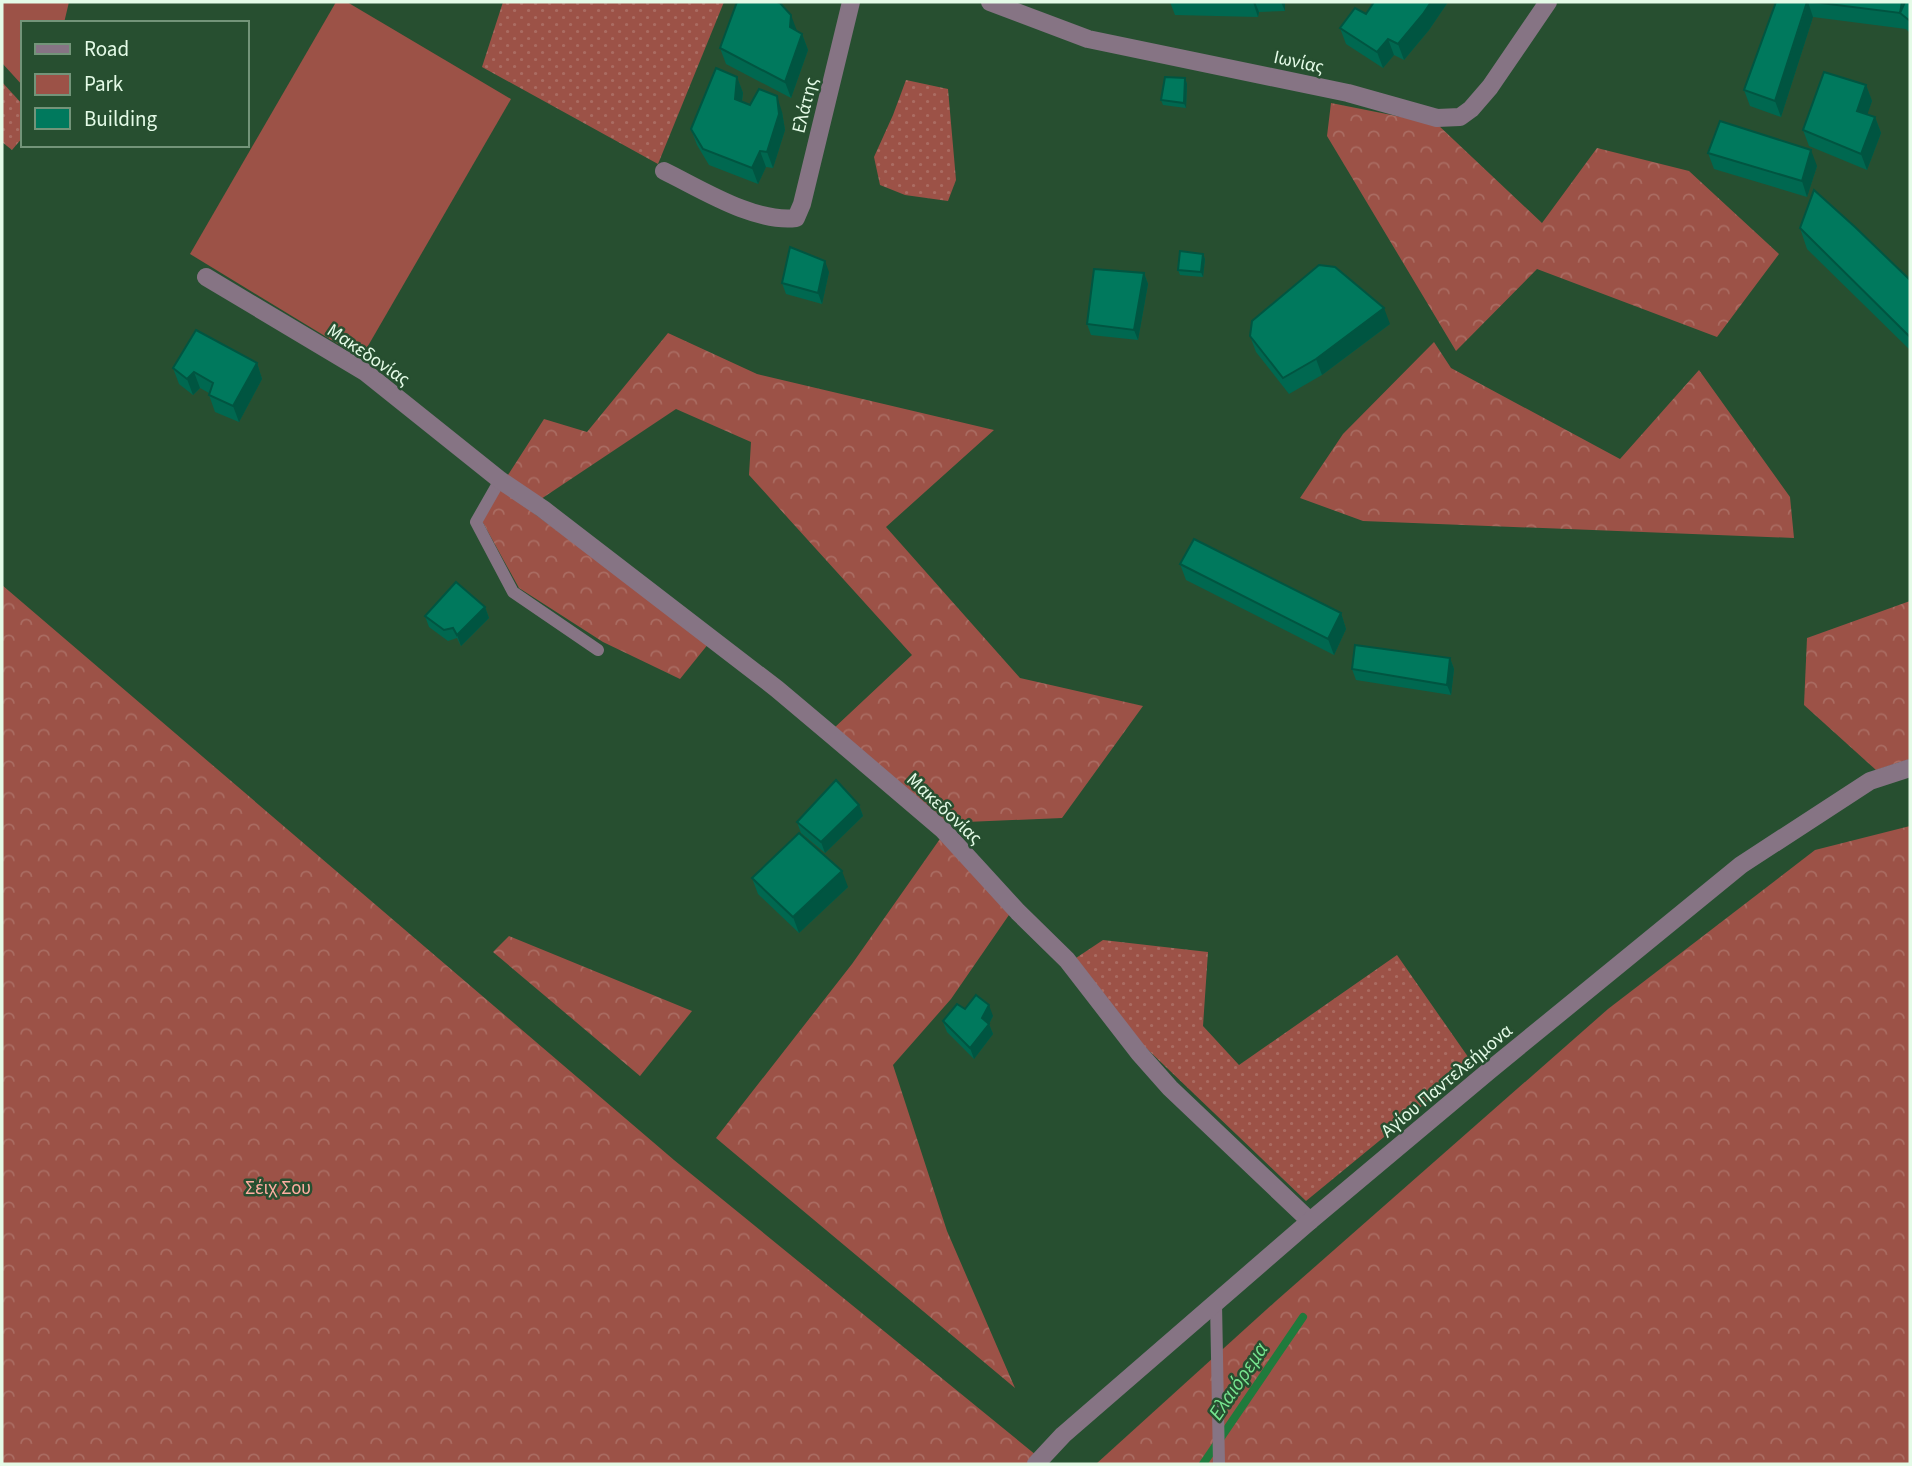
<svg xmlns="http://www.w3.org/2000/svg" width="1912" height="1466" viewBox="0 0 1912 1466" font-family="'Source Sans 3',sans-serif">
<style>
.grass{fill:url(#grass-dots)}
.forest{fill:url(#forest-crowns)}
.park{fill:#9c5247}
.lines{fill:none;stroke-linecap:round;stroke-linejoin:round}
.stream{stroke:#1f7a3c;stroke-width:8}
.lane{stroke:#867484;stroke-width:12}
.street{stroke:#867484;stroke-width:18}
.wall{fill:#006850}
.shaded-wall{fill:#005541}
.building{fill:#00795d;stroke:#005541;stroke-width:2}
.labels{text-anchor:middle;stroke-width:5;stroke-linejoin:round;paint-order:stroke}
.street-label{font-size:19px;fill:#e4fbe7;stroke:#274f30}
.park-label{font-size:19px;fill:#fdaea2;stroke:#274f30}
.water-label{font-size:21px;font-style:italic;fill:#76e58f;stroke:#274f30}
</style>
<defs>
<pattern id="grass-dots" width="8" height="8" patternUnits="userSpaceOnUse" patternTransform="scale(1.75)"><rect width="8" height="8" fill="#9c5247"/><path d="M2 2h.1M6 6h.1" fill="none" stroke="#aa6c62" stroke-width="1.8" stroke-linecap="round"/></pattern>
<pattern id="forest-crowns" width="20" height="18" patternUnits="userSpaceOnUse" patternTransform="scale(1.75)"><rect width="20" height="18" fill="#9c5247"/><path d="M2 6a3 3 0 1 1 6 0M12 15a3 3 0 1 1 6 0" fill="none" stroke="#aa6c62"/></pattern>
</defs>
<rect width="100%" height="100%" fill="#274f30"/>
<g class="grass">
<polygon points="503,2 724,2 658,164 482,67"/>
<polygon points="906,80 948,89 956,180 948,201 905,195 880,185 874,157 893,115"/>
<polygon points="2,82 23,105 23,137 12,150 2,142"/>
<polygon points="1103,940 1208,952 1203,1026 1239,1065 1397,955 1473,1064 1306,1201 1143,1045 1076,958"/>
</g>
<g class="forest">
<polygon points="1331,103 1437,124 1542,223 1597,148 1689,171 1779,254 1717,337 1537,269 1456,351 1327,136"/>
<polygon points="668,333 757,374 994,430 886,527 1020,678 1143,706 1062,818 943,823 833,729 912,655 749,475 751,442 676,409 538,501 506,478 544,419 587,432"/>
<polygon points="1434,342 1451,368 1620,459 1699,370 1790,497 1794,538 1363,521 1300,498 1343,434"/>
<polygon points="501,489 709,643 680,679 603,642 519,588 482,521"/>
<polygon points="2,585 674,1160 1047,1464 2,1464"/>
<polygon points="1910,601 1910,759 1876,770 1804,705 1807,638"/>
<polygon points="1910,826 1910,1464 1096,1464 1276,1301 1608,1009 1815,850"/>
<polygon points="942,836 1011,912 951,999 893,1065 947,1231 1015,1388 716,1138 852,964"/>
<polygon points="509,936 692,1011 640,1076 493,952"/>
</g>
<g class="park">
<polygon points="2,2 69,2 64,23 23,23 23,86 2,63"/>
<polygon points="336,2 347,2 511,99 361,358 190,254"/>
</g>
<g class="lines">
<polyline class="stream" points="1203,1464 1303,1317"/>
<g class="lane">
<polyline points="500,480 476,522 513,592 598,650"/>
<polyline points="1216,1303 1219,1464"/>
</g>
<g class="street">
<polyline points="990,2 1088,39 1348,93 1437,118 1460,117 1471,109 1490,87 1548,2"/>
<path d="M664 171C701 189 754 223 796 218L802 204 851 2"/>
<polyline points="206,277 365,372 500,480 543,509 777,689 834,737 943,830 1018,912 1067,960 1139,1053 1170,1088 1310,1221"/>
<polyline points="1036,1464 1063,1435 1310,1221 1490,1070 1741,865 1870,781 1910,768"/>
</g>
</g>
<g class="wall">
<polygon points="1170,2 1285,2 1285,11 1259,12 1258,17 1175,15"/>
<polygon points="1374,2 1448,2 1429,30 1404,60 1394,55 1383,68 1346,44 1340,28 1366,14"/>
<polygon points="1776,2 1910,2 1910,33 1906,29 1813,17 1781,117 1750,106 1744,90"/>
<polygon points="797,31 802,34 808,50 791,98 726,64 720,48"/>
<polygon points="737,77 743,93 742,102 782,112 785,130 773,168 766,167 758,184 709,165 697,145 691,129"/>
<polygon points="1185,78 1187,84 1186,108 1163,105 1161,100"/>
<polygon points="1866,85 1872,101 1867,114 1875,117 1881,133 1867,170 1809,146 1803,130"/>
<polygon points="1708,153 1817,166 1807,197 1714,169"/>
<polygon points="1800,228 1910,280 1910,350 1807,249"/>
<polygon points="1203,254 1205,259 1203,277 1180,275 1178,270"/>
<polygon points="829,272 822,304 786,294 782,283"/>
<polygon points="1144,273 1148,284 1138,340 1091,335 1087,324"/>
<polygon points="1390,324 1322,375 1289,394 1256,352 1250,336"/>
<polygon points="257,363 262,379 239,422 215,412 209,395 209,393 200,388 193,395 179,384 173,368"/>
<polygon points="1180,564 1341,613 1346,629 1334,655 1186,580"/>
<polygon points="485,607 489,618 461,646 457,638 448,641 429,627 425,616"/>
<polygon points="1450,658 1454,669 1451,695 1356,680 1352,669"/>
<polygon points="859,805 863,816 825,853 801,833 797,822"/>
<polygon points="752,878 848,887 799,933 758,894"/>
<polygon points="965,1009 993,1016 989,1024 993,1034 974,1059 947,1032 943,1022"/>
</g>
<g class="shaded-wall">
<polygon points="1253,2 1255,2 1259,12 1258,17"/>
<polygon points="1281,2 1285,2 1285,11"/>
<polygon points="1431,2 1448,2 1429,30 1404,60 1398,44"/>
<polygon points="1808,2 1813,17 1781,117 1775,101"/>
<polygon points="791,15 797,31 790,27"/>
<polygon points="802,34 808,50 791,98 785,82"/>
<polygon points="1388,39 1394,55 1383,68 1377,52"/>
<polygon points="737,77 743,93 740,115 735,99"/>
<polygon points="1185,78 1187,84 1186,108 1184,103"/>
<polygon points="1866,85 1872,101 1863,127 1857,111"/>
<polygon points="777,96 782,112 785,130 773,168 767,152"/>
<polygon points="1875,117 1881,133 1867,170 1861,154"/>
<polygon points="1811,150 1817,166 1807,197 1802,181"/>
<polygon points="760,151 766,167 758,184 752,168"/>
<polygon points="1203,254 1205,259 1203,277 1201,272"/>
<polygon points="825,261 829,272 822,304 818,293"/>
<polygon points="1144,273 1148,284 1138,340 1134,330"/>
<polygon points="1384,308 1390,324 1322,375 1316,359"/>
<polygon points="257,363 262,379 239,422 233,406"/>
<polygon points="194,372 200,388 193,395 187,379"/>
<polygon points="485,607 489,618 461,646 457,635"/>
<polygon points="1341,613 1346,629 1334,655 1328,639"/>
<polygon points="1450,658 1454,669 1451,695 1447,685"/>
<polygon points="859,805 863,816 825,853 821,842"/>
<polygon points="842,871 848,887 799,933 793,917"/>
<polygon points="989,1005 993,1016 989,1024 993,1034 974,1059 970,1048 982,1018"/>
</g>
<g class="building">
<polygon points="737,2 777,2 780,3 791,15 790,27 802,34 785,82 720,48"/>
<polygon points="1374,2 1431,2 1423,14 1398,44 1388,39 1377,52 1340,28 1355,8 1366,14"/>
<polygon points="1776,2 1807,2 1775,101 1744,90"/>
<polygon points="1813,2 1902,2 1900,13"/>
<polygon points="1905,2 1910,2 1910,21 1900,13"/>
<polygon points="716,68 737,77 735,99 750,105 759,89 777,96 779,114 767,152 760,151 752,168 703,149 691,129"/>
<polygon points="1824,72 1866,85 1857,111 1875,117 1861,154 1803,130"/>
<polygon points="1165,77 1185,78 1184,103 1161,100"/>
<polygon points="1720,121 1811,150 1802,181 1708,153"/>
<polygon points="1814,190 1855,227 1910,280 1910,337 1800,228"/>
<polygon points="790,247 825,261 818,293 782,283"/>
<polygon points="1180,251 1203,254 1201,272 1178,270"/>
<polygon points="1319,265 1335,267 1384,308 1316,359 1283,378 1250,336 1252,321"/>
<polygon points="1094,269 1144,273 1134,330 1087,324"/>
<polygon points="196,330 257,363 233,406 209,395 213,383 194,372 187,379 173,368"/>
<polygon points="1194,539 1341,613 1328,639 1180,564"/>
<polygon points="456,582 485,607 457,635 453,628 444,630 425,616"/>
<polygon points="1355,645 1450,658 1447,685 1352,669"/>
<polygon points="836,780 859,805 821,842 797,822"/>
<polygon points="799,833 842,871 793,917 752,878"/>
<polygon points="976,995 989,1005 982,1018 989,1024 970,1048 943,1021 957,1004 965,1009"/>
</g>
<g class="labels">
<g class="street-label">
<text transform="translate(1299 61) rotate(12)" y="7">Ιωνίας</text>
<text transform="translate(804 105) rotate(-76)" y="7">Ελάτης</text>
<text transform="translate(369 354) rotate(34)" y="7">Μακεδονίας</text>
<text transform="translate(945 808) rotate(43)" y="7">Μακεδονίας</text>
<text transform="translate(1446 1080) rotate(-40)" y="7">Αγίου Παντελεήμονα</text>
</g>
<g class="park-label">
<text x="278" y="1194">Σέιχ Σου</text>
</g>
<g class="water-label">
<text transform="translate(1238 1381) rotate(-56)" y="7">Ελαιόρεμα</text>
</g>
</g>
<rect width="1912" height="1466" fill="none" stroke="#e4fbe7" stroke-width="7"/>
<rect x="21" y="21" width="228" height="126" fill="#274f30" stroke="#739479" stroke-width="2"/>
<rect x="35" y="44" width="35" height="10" fill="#867484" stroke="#739479" stroke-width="2"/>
<text x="84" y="56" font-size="21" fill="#e4fbe7">Road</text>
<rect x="35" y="74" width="35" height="21" fill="#9c5247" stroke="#739479" stroke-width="2"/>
<text x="84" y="91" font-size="21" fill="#e4fbe7">Park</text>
<rect x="35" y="108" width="35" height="21" fill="#00795d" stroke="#739479" stroke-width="2"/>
<text x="84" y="126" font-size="21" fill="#e4fbe7">Building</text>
</svg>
